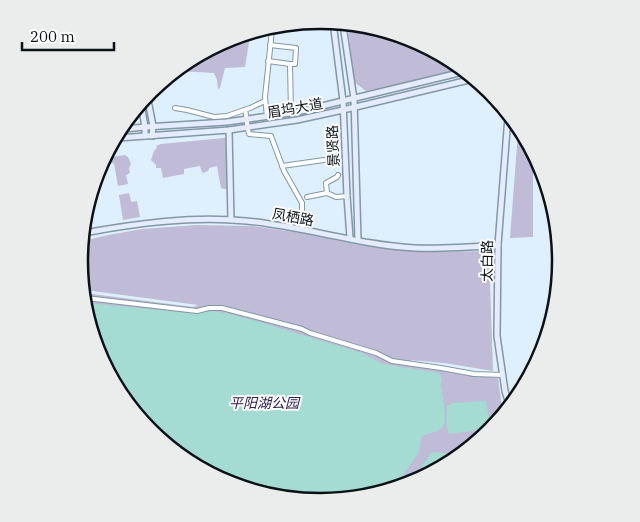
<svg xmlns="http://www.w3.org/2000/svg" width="640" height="522" viewBox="0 0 640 522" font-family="'IBM Plex Serif','Noto Sans SC',serif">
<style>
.green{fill:#c0bbd6}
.water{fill:#a4dbd2}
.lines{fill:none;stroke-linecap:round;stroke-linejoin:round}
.street-casing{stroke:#8298a7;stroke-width:6}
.secondary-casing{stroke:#8298a7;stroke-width:8}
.street{stroke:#fff;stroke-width:4}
.secondary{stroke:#e4ecfe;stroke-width:5}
.labels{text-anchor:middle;stroke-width:4;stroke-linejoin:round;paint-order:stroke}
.street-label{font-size:14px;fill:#0a1217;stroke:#fff}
.park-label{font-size:14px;font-style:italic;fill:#2e2051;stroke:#fff}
.rim{fill:none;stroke:#0a1217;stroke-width:2.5}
</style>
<rect width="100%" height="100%" fill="#def0fe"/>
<g class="green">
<polygon points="348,26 412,38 458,69 400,85 366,91 354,82"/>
<polygon points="250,36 245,67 225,68 220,88 218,89 217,80 214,73 178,71 228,38"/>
<polygon points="518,132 533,154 533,237 510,238"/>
<polygon points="224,138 226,138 227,142 228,189 224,189 221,188 217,166 209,168 209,170 204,173 202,172 200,166 184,169 184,174 163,178 161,168 156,168 156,165 151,160 154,151 157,148 156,146 161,144"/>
<polygon points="109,151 111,151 113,157 125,155 128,157 131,164 129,168 130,173 126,175 128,184 118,186 114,163 109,164 108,159 105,159 105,158"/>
<polygon points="129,193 131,201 132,202 137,201 140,217 123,220 119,195"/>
<polygon points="197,225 252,226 301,233 359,245 424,252 483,251 489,253 493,371 444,363 409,360 445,370 498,378 502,408 503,412 490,432 412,484 320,502 228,484 149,431 97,353 85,293 193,307 198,305 85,290 79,261 83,241 108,235 142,229"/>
</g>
<g class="water">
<polygon points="87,303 190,313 211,311 226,313 256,321 362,353 383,364 440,373 442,381 441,384 444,403 445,421 442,428 435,432 424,435 421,438 420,447 418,454 400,480 401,486 320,502 228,484 149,431 97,353"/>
<path d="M486 401 490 423C481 432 462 432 449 434 445 426 447 415 447 406L452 403Z"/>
<polygon points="432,452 457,454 412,484 409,484 409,483"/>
</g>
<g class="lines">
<defs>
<g id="street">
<polyline points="268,61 290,64 295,64 296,48 270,45"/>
<polyline points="290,64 291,113"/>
<polyline points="175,108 187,110 214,117 227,116 250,108 265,101"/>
<path d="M245 110C247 118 247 126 249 134L271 136 284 171 302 203V230"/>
<polyline points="267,117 265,97 272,30"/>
<polyline points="282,166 324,160"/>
<polyline points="327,193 326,183 337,177 338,175"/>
<polyline points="307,197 327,193 336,197 347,196"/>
<polyline points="86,298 197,311 209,308 222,308 302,329 310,333 376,353 392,361 441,368 474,374 503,375"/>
</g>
<g id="secondary">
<polyline points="333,22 343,101 347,196 350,238"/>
<polyline points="343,25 354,99 358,240"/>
<polyline points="147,95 153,126 152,136"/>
<polyline points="141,104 145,127 145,136"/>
<polyline points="508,117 498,245 497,336 505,391 509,404"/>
<polyline points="124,129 145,127 227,122 297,112 463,72"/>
<polyline points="229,130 231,220"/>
<polyline points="118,138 229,130 297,120 343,110 473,79"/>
<path d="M84 233C138 223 192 216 246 221 303 226 358 245 415 248 443 249 471 247 498 245"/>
</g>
</defs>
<use href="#street" class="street-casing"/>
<use href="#secondary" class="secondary-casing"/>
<use href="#street" class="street"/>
<use href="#secondary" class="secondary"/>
</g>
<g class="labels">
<g class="street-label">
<text transform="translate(295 108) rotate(-10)" y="5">眉坞大道</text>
<text transform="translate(333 146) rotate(-93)" y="5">景贤路</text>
<text transform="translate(293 217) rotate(10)" y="5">凤栖路</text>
<text transform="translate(487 261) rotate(-89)" y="5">太白路</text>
</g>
<g class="park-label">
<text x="264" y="408">平阳湖公园</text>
</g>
</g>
<path d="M0 0H640V522H0ZM88 261a232 232 0 1 1 464 0a232 232 0 1 1-464 0Z" fill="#ebecec" fill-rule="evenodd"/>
<path class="rim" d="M88 261a232 232 0 1 1 464 0a232 232 0 1 1-464 0Z"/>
<path d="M22 42v8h92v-8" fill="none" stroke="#0a1217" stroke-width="2.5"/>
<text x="30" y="42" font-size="15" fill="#0a1217" stroke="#ffffff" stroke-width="4" paint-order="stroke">200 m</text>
</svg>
